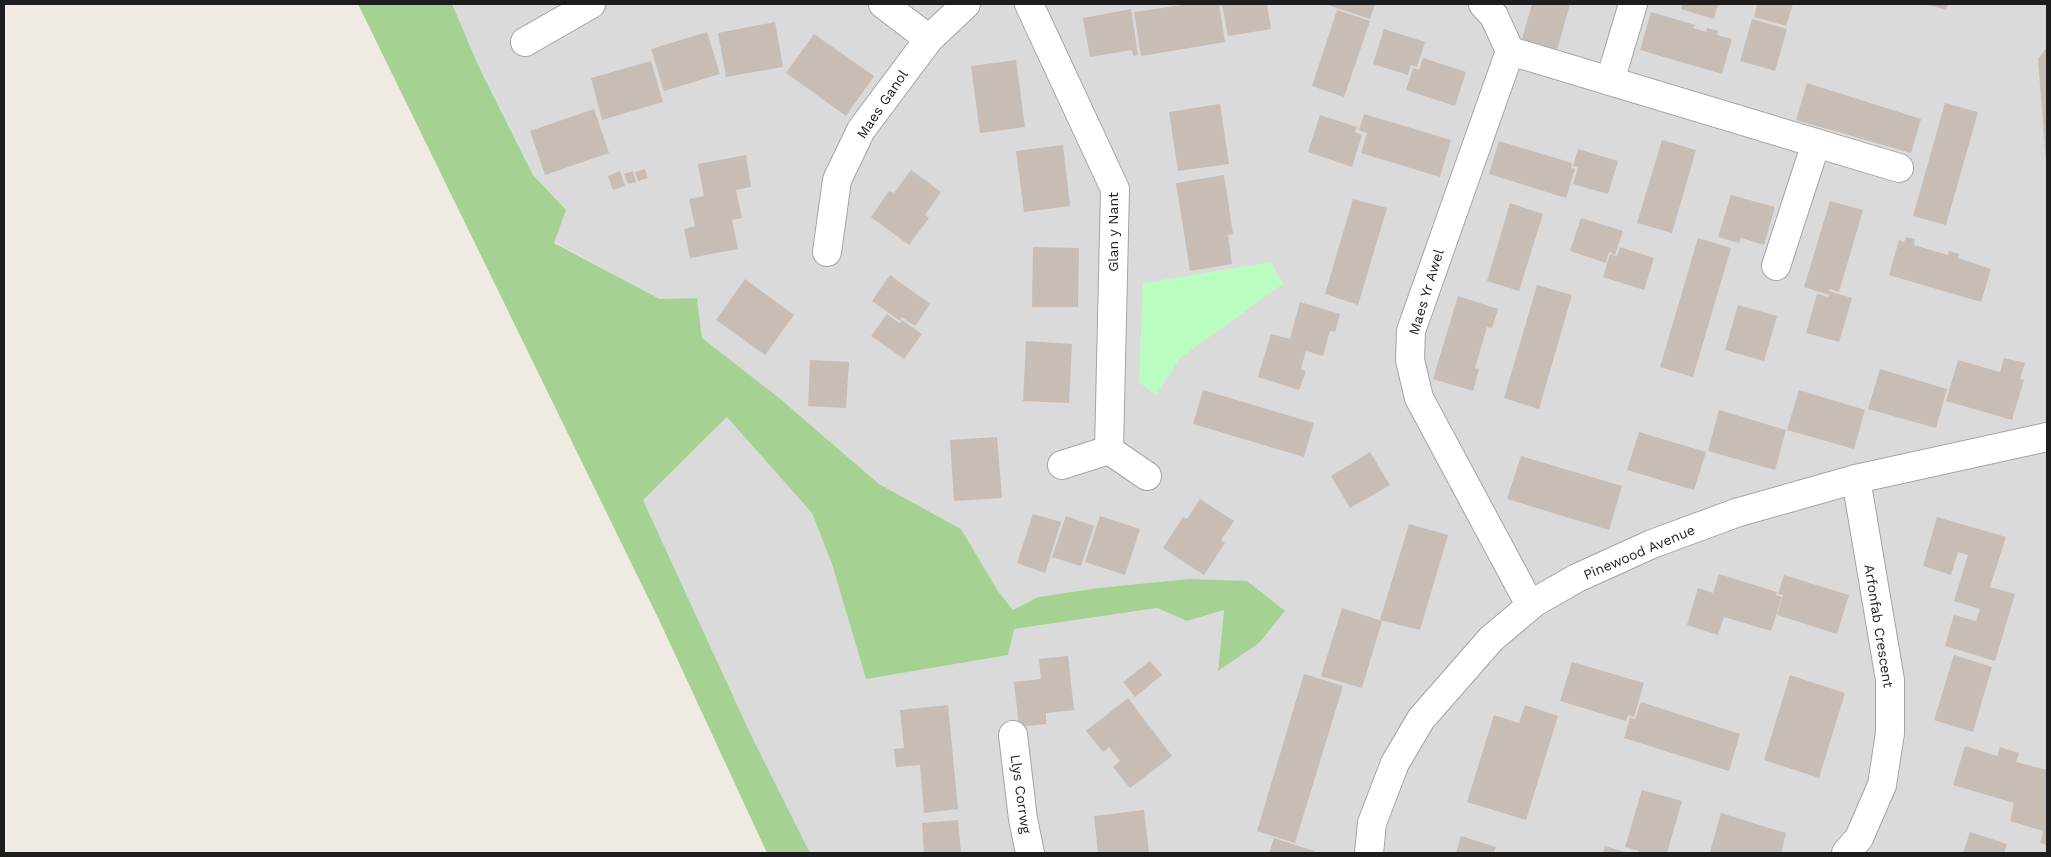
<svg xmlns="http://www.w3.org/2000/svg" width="2051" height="857" viewBox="0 0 2051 857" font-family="'Work Sans',sans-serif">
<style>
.residential{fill:#dbdada}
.forest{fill:#a5d293}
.park{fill:#bafdc1}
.building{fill:#c7bdb5}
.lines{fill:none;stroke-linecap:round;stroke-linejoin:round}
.minor-casing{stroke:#a4a4a4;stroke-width:30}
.minor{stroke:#fff;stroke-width:28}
.labels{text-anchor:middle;stroke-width:4.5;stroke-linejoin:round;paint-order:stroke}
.street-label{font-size:14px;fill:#1d1d1d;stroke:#fff}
</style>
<rect width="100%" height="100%" fill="#efebe2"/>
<polygon class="residential" points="452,4 2047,4 2047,853 810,853 751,735 643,500 728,416 812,513 833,567 1014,629 1157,608 1187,621 1224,610 1218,670 1285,611 1188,579 1098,588 1038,597 1013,610 998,591 961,529 879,484 778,397 702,338 697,298 660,299 554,242 566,210 533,175 479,67"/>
<polygon class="forest" points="358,4 452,4 479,67 533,175 566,210 554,243 660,299 697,298 702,338 778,397 879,484 961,529 998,591 1013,610 1038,597 1098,588 1188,579 1247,581 1285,611 1259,643 1218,671 1224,610 1187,621 1157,608 1014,629 1008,655 866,679 833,567 812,513 727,417 643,500 751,735 810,853 767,853 660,622"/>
<polygon class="park" points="1271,262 1283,284 1180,358 1156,395 1139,382 1143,283"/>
<g class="building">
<polygon points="1189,4 1219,4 1225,42 1141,56 1134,12"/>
<polygon points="1222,4 1267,4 1271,29 1228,36"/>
<polygon points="1325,4 1375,4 1370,19"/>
<polygon points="1532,4 1570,4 1557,50 1522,39"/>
<polygon points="1682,4 1718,4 1714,19 1681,9"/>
<polygon points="1757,4 1793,4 1786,26 1754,17"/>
<polygon points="1925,4 1948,4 1946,10"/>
<polygon points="1131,9 1138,55 1133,56 1132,50 1090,57 1083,18"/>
<polygon points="1337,10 1370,21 1344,97 1312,86"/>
<polygon points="1651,12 1695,25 1693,28 1706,32 1707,28 1718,31 1717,35 1732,39 1722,74 1640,50"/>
<polygon points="1752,19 1787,29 1775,71 1740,61"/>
<polygon points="775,22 783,67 726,77 718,33"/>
<polygon points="1384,29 1425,42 1417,67 1411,65 1408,75 1373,64"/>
<polygon points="707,32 720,74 664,91 651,49"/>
<polygon points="814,34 874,76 846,116 786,73"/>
<polygon points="2047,47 2047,161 2046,161 2038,59"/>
<polygon points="1423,58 1466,72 1455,106 1406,90 1413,68 1419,70"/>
<polygon points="1016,60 1025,127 980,133 971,66"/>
<polygon points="651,61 663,102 602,120 591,78"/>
<polygon points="1807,83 1921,119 1911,153 1796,120"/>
<polygon points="1945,103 1978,112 1946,225 1913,216"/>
<polygon points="1220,104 1229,164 1178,171 1169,112"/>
<polygon points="594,109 609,153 545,175 530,131"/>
<polygon points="1364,114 1451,140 1440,177 1361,153 1367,133 1359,130"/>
<polygon points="1320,115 1357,127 1355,132 1362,135 1352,167 1308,152"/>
<polygon points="1662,140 1696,150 1672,233 1637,223"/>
<polygon points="1499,141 1572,163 1571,168 1575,169 1566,198 1489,174"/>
<polygon points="1063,145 1070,206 1024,212 1016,151"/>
<polygon points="1578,149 1618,161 1608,194 1573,184 1578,167 1573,166"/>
<polygon points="746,155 751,187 736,190 742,218 732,220 738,249 690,258 684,229 695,226 689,199 704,196 698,164"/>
<polygon points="645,169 648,178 638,181 635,172"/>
<polygon points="911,170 941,192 925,215 929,218 909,245 871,217 889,191 894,193"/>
<polygon points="620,171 625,186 613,190 608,176"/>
<polygon points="633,171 636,182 628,184 624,174"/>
<polygon points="1224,175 1233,234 1228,235 1232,264 1190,271 1176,183"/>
<polygon points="1731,195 1775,207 1764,245 1741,238 1739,243 1718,237"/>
<polygon points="1353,199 1387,208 1358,305 1325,294"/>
<polygon points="1830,201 1863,210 1839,292 1830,289 1829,291 1852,298 1839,342 1806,333 1817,294 1828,297 1829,295 1804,287"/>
<polygon points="1510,203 1543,214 1519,291 1487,281"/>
<polygon points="1581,218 1623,231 1615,255 1609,252 1606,263 1570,251"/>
<polygon points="1906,237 1915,239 1914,245 1948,255 1949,251 1959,254 1958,258 1991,269 1981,302 1889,275 1899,240 1904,242"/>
<polygon points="1698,238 1731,248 1693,377 1660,367"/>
<polygon points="1033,247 1079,248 1078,307 1032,307"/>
<polygon points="1620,247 1654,258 1644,290 1603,277 1610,254 1617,256"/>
<polygon points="890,275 930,304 915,326 902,317 900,321 872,301"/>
<polygon points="745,279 794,315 765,355 716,320"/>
<polygon points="1537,285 1572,295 1539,409 1504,398"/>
<polygon points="1458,296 1498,309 1492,328 1487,327 1475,368 1479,369 1473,391 1433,379"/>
<polygon points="1300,302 1340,314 1335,332 1330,331 1323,356 1306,351 1301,369 1306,371 1299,390 1258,377 1271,334 1290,339"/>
<polygon points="1738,305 1777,316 1764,361 1725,350"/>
<polygon points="887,314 899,323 902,320 922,334 904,359 871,336"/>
<polygon points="1026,341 1072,344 1069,403 1023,401"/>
<polygon points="2004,358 2025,363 2020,379 2024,380 2012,420 1946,401 1958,360 2000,372"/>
<polygon points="810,360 849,362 846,408 808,406"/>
<polygon points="1880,369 1947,389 1936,428 1868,409"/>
<polygon points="1203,390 1314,423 1304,457 1193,424"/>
<polygon points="1799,390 1865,410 1854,449 1787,430"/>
<polygon points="1719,410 1786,430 1775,470 1708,451"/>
<polygon points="1639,432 1706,452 1694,490 1627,470"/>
<polygon points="997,437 1002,498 954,501 950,440"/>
<polygon points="1370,452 1390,485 1350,508 1331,476"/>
<polygon points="1521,456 1622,486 1609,530 1507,499"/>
<polygon points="1200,499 1234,521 1221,540 1225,543 1204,575 1163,548 1183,517 1187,519"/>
<polygon points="1033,514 1061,522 1045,573 1017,563"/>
<polygon points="1066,516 1094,526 1081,566 1052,557"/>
<polygon points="1100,516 1140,529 1125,575 1085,562"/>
<polygon points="1937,517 2006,537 1990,587 2015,594 1995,661 1945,646 1954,615 1976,621 1980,609 1954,601 1968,555 1958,552 1951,575 1923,566"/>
<polygon points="1409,524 1448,535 1420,630 1380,620"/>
<polygon points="1719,574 1777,592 1776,595 1782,597 1771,631 1724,617 1718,635 1687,625 1698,588 1713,593"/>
<polygon points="1784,575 1849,595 1837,634 1777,615 1783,595 1778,594"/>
<polygon points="1342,608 1382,621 1362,688 1321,676"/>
<polygon points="1954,655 1992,667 1973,732 1934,720"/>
<polygon points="1068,656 1074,710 1046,713 1046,724 1019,727 1014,682 1041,679 1039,659"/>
<polygon points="1150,661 1162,675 1135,697 1123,682"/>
<polygon points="1572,662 1644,683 1634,717 1628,715 1626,721 1560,701"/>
<polygon points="1304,674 1343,686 1295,843 1257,831"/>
<polygon points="1790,675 1845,693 1819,778 1764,760"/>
<polygon points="1128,698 1172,756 1130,788 1113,767 1120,761 1109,747 1103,752 1086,731"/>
<polygon points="1641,702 1740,734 1729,771 1624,738 1630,718 1635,719"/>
<polygon points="948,705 958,809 924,813 920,765 896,767 894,749 904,748 900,710"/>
<polygon points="1525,705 1558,716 1526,820 1467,802 1494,715 1519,723"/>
<polygon points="1965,746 1997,756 2000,747 2019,753 2016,762 2047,770 2047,845 2040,843 2043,831 2010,821 2014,803 1953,785"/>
<polygon points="1642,790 1682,801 1667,853 1638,853 1639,851 1625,847"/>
<polygon points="1144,810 1149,853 1098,853 1094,816"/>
<polygon points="1721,813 1786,833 1781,853 1710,852"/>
<polygon points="958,820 961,853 924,853 922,823"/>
<polygon points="1970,832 2007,844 2004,853 1963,853"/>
<polygon points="1461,836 1496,847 1494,853 1456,853"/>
<polygon points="1274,838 1314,851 1314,853 1269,853"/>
<polygon points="1605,846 1628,853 1603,853"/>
</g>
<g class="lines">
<defs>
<g id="minor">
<polyline points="883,4 929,39"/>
<polyline points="1029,4 1115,189 1109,450"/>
<polyline points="1483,4 1494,16 1510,51 1411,331 1410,360 1419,398 1530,605"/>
<polyline points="525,42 591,4"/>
<polyline points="1510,51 1899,168"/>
<polyline points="1610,81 1633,4"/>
<polyline points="827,252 837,180 861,130 929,39 966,4"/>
<polyline points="1776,266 1816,143"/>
<polyline points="1062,465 1109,450 1147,476"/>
<polyline points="1013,735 1023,819 1030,853"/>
<polyline points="1369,853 1372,823 1395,763 1421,719 1491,639 1535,602 1577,578 1652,544 1736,513 1856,479 2047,437"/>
<polyline points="1846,853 1859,838 1882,785 1890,733 1890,680 1856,479"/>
</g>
</defs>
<use href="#minor" class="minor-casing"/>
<use href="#minor" class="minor"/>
</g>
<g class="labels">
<g class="street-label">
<text transform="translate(882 104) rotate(-56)" y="5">Maes Ganol</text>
<text transform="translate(1113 232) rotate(-90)" y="5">Glan y Nant</text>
<text transform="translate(1426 292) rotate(-73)" y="5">Maes Yr Awel</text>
<text transform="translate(1639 552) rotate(-23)" y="5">Pinewood Avenue</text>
<text transform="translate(1879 626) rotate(81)" y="5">Arfonfab Crescent</text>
<text transform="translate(1021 794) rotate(82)" y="5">Llys Corrwg</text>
</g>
</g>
<rect width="2051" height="857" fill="none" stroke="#1d1d1d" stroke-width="10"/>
</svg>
